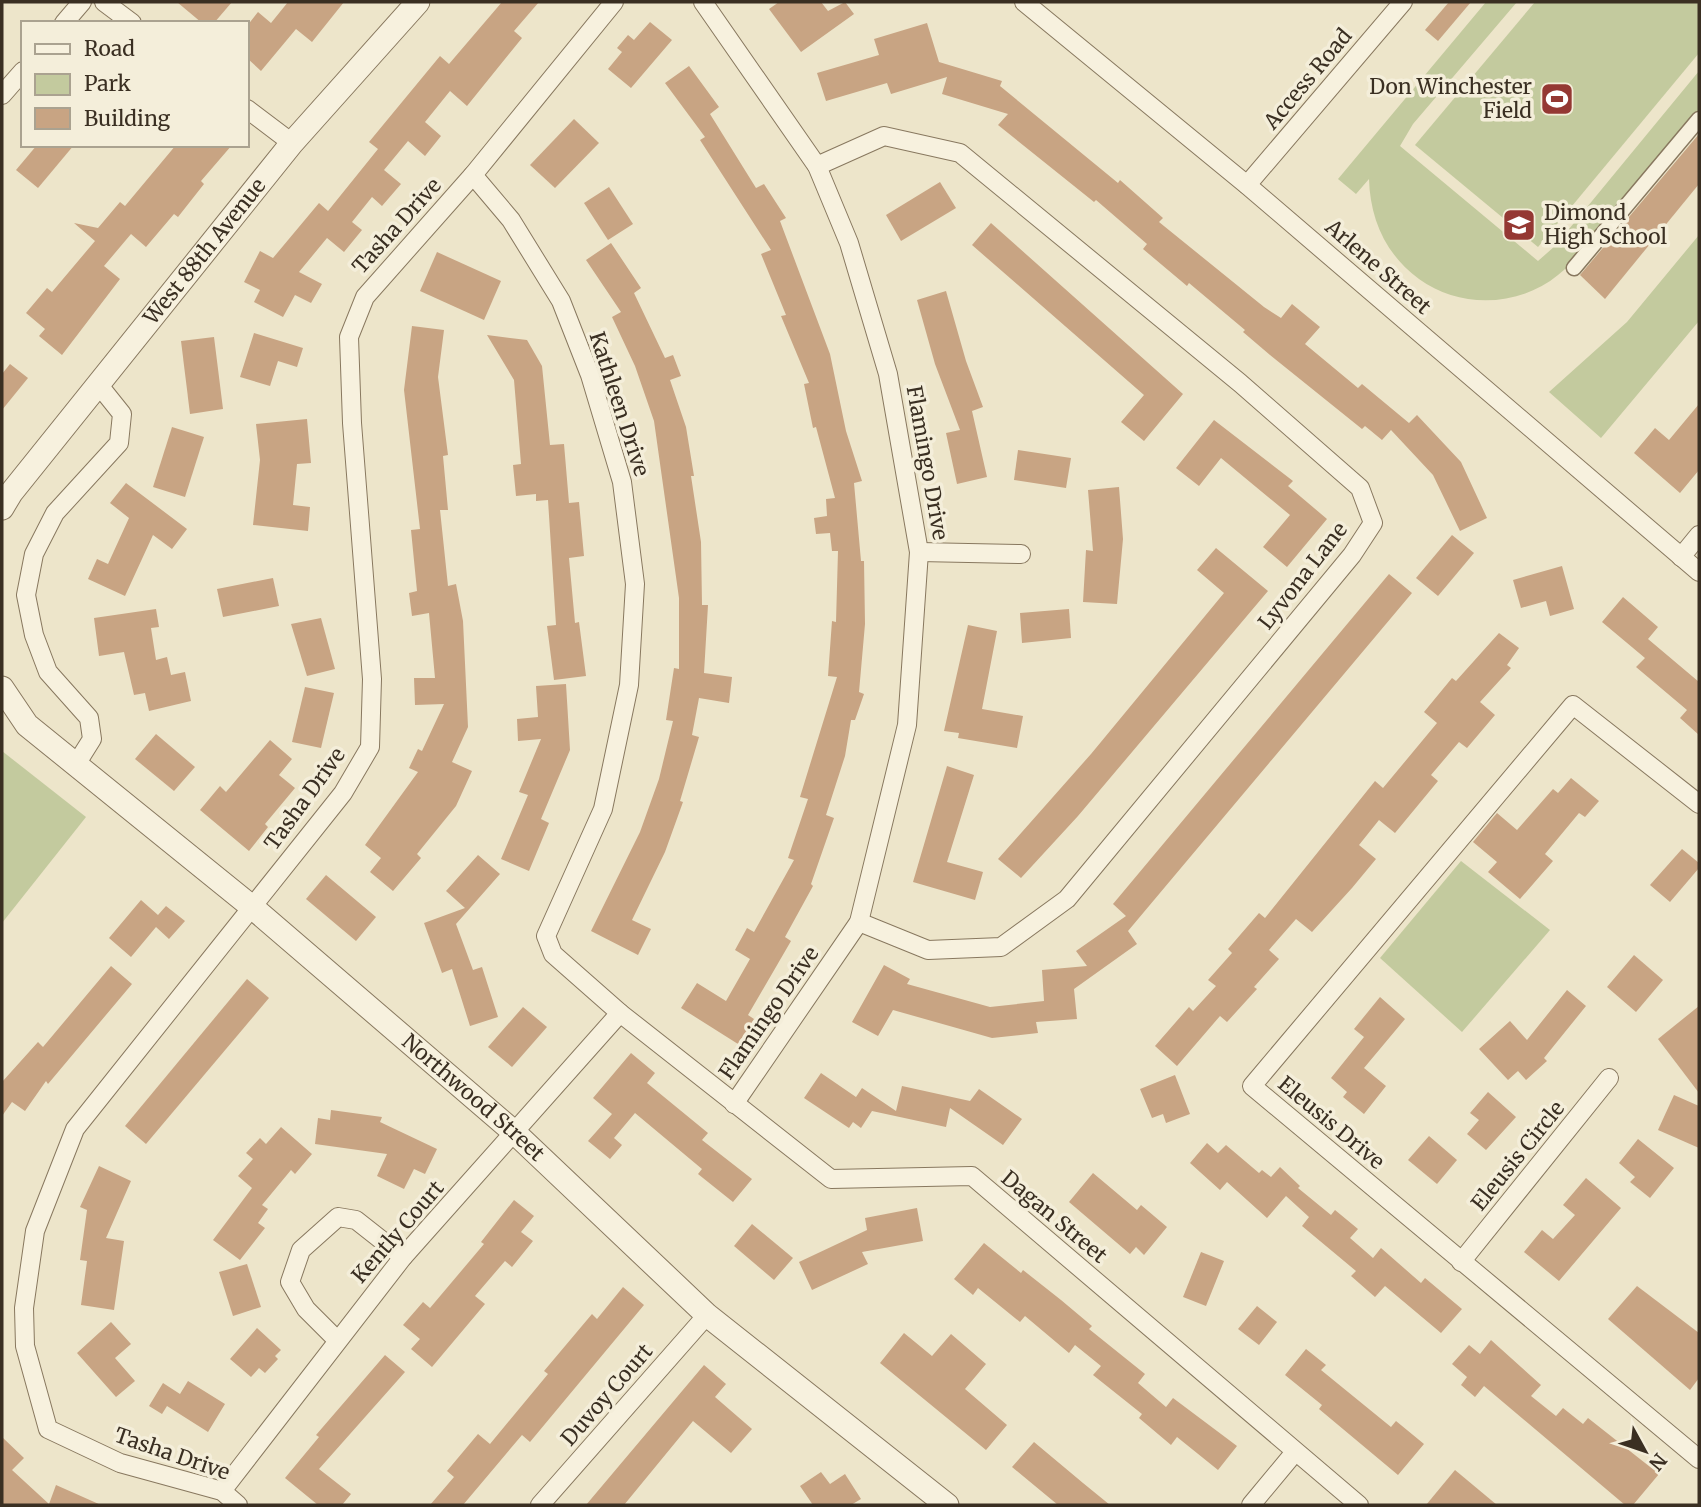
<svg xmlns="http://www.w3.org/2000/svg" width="1701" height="1507" viewBox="0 0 1701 1507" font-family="Merriweather,serif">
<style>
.green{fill:#c3ca9e}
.building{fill:#c8a483}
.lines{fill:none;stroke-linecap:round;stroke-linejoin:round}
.pedestrian-casing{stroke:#88785f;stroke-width:17}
.minor-casing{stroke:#88785f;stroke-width:20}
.tertiary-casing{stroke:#88785f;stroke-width:25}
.pedestrian{stroke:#f7f1de;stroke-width:14}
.minor{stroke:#f7f1de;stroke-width:18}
.tertiary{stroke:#f7f1de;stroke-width:23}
.labels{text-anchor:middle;stroke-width:7;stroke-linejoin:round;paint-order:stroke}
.street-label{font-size:21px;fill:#3a2f22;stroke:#f4eeda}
.poi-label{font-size:21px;fill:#3a2f22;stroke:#f4eeda;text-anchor:end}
</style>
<rect width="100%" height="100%" fill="#ede5ca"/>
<g class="green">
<path d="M1486 2H1517L1413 124 1400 146 1538 261 1555 246 1699 71V109C1673 140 1647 172 1621 203 1601 227 1582 256 1558 275 1519 307 1460 309 1419 279 1386 255 1370 219 1369 179L1356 194 1338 179Z"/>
<polygon points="1535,2 1699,2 1699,53 1538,247 1415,145"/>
<polygon points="1699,235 1699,321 1601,438 1549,392 1627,322"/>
<polygon points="2,751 86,817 2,923"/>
<polygon points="1461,861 1550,930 1462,1032 1380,958"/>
</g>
<g class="building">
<polygon points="177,2 232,2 214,23 202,23"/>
<polygon points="288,2 344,2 312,42 296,29 261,71 247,58 247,26 258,12 271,23"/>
<polygon points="502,2 539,2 514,31 522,38 467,106 450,91 425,122 441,136 425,156 408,141 384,170 401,184 382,206 372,197 352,222 362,230 344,252 327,238 299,272 322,284 311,303 295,295 283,317 254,302 260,290 244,282 260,251 273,258 319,203 328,211 378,149 369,142 440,56 449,64"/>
<polygon points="779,2 821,2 828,11 845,2 854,14 801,52 769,9"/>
<polygon points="1449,2 1471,2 1438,41 1425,30"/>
<polygon points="650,22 672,40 631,88 608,69 622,52 617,48 628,35 634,40"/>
<polygon points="927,23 939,62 1002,81 1000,86 1118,183 1120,180 1163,218 1159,222 1264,307 1281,318 1292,304 1320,327 1305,344 1358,388 1362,384 1409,423 1417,415 1461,462 1487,518 1460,531 1433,475 1391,430 1382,440 1365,426 1362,429 1270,355 1243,332 1245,330 1189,283 1187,286 1143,249 1147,244 1096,200 1094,202 998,125 1008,114 942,94 947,77 891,94 887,83 826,101 817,73 879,55 874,39"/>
<polygon points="689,66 719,107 710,114 756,188 764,184 786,218 780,221 830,354 846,431 862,481 854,483 861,561 864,561 865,624 859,692 864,694 855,720 851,720 845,756 826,815 834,818 811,884 813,886 785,937 791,941 748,1015 754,1019 738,1044 681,1008 697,983 726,1001 750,959 735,950 747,928 754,932 794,860 788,858 808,799 800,797 837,677 828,676 832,621 836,622 838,551 832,551 830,533 816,534 814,518 827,516 826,499 835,498 816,427 813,428 804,384 809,383 781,316 786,315 761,254 771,250 700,140 705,137 665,83"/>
<polygon points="574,119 599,143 555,188 530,165"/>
<polygon points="1699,134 1699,184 1605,299 1580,275"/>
<polygon points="37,145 74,145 38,188 16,170"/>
<polygon points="176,145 232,145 201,181 204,184 178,217 174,214 146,247 131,234 104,266 120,279 62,355 39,336 45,329 26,313 47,288 52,292 95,241 74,223 98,228 120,202 125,206"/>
<polygon points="940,182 956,208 901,241 886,215"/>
<polygon points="609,187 633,224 608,240 584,203"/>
<polygon points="991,223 1183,394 1144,441 1121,422 1144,395 972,245"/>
<polygon points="611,243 641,288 634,293 665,358 673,355 681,376 670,380 686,427 694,476 691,476 701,542 702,605 708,605 704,673 732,677 729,703 699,698 692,735 699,737 680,801 683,802 665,852 632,920 651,929 638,955 591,931 640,832 659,779 673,721 666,720 674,668 679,669 679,598 654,421 635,366 612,317 621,312 586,260"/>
<polygon points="437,252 501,281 484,320 420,291"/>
<polygon points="946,291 966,361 983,407 972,411 987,477 957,484 946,433 960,430 935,364 917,300"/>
<polygon points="412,326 444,330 438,377 448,455 443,456 448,510 440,510 448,586 456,584 463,621 468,727 452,762 472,771 456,806 417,854 421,858 393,891 370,872 381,858 365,845 418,772 409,768 418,749 422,751 444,704 415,705 414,678 435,678 429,613 412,616 409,593 417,591 411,530 420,529 404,390"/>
<polygon points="254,333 303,348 297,367 278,361 270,386 240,377"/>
<polygon points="487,335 527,340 542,366 550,445 564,444 569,503 579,502 584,556 569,558 575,623 579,622 586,676 554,680 547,626 556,625 548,500 536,501 536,494 516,496 513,465 521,464 514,380"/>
<polygon points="214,337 223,409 190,414 181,341"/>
<polygon points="10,364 28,378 2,410 2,374"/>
<polygon points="1699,404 1699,470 1680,493 1634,453 1655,428 1669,440"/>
<polygon points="307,419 311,463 297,464 293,505 310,507 308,531 253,525 260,460 256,424"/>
<polygon points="1214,420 1293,481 1288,486 1327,519 1287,567 1263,547 1290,515 1221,458 1199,486 1176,468"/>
<polygon points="172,427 204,437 185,497 153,487"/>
<polygon points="1018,450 1071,458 1066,488 1014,480"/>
<polygon points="126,483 187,529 172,549 153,535 125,596 88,579 97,559 108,564 129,518 110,503"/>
<polygon points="1119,487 1123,539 1117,604 1083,602 1086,550 1093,551 1088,490"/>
<polygon points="1452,535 1474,553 1438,596 1416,578"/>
<polygon points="1216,548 1268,591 1078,816 1021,878 998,859 1091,754 1224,593 1197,570"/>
<polygon points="1562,566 1574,609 1550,616 1546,601 1521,608 1513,580"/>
<polygon points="1389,574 1412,593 1128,931 1137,944 1074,989 1077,1019 1036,1022 1038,1033 992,1038 893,1010 878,1036 852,1022 884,965 910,979 907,984 990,1007 1044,1001 1042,970 1087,966 1076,951 1126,916 1113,904"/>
<polygon points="273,578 279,606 223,617 217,589"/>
<polygon points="1623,597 1658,627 1648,639 1699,682 1699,735 1680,718 1687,710 1636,667 1645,658 1602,622"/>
<polygon points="156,609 159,627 151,628 156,660 167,657 171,675 185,672 191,701 149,711 145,693 134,695 124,652 99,656 94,618"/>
<polygon points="1069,609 1071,638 1022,643 1020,613"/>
<polygon points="321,618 335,669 307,676 291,624"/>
<polygon points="968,625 997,631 982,709 1023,716 1017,748 958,738 959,733 944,731"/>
<polygon points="1499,633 1519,648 1507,665 1511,668 1480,702 1495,715 1467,748 1459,742 1431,775 1438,781 1395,833 1379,820 1359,845 1376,859 1352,888 1312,932 1296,919 1269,950 1279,959 1254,987 1257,989 1227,1022 1220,1016 1177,1066 1155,1046 1189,1007 1193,1011 1216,986 1208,980 1232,953 1228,949 1259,913 1265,918 1375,781 1383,788 1437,723 1424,712 1452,678 1456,681"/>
<polygon points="566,684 570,750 541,819 549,823 529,871 501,859 528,795 519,792 541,739 518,741 517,719 538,717 536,686"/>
<polygon points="305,687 334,693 321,748 292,742"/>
<polygon points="156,734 195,767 174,791 135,759"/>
<polygon points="270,740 292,759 279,775 295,788 265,824 268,827 249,851 200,810 220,786 226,792"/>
<polygon points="947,766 974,775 947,862 983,872 975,900 913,882"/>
<polygon points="1571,778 1599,801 1585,817 1579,813 1545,854 1553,861 1520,899 1488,872 1497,862 1473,842 1497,813 1517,830 1553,789 1558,793"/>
<polygon points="1682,849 1699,863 1699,868 1670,902 1650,885"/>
<polygon points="478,855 500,874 456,924 473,970 482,967 498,1017 470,1026 452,969 442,973 424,923 465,908 446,891"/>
<polygon points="326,875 376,917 356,941 306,899"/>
<polygon points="141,900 158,915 166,906 185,921 169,939 156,927 131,957 109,938"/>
<polygon points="1634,955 1663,980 1636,1012 1607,987"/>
<polygon points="111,966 132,984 48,1084 46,1081 25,1111 12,1102 2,1116 2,1082 38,1042 43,1047"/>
<polygon points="247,979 269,998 146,1144 125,1126"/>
<polygon points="1567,990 1586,1006 1544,1058 1547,1061 1526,1080 1518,1071 1508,1080 1479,1049 1510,1021 1527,1040"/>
<polygon points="1380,997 1405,1019 1364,1068 1386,1086 1364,1114 1343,1097 1347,1092 1331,1078 1364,1037 1354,1029"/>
<polygon points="1699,1006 1699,1093 1658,1039"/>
<polygon points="523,1007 547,1027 512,1067 488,1047"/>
<polygon points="631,1053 655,1073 647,1083 708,1133 702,1140 752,1179 733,1202 698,1174 702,1169 635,1113 614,1138 622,1145 610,1159 588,1141 612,1114 593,1098"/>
<polygon points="821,1073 856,1097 862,1088 896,1111 902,1086 970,1101 979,1089 1022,1119 1003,1145 950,1108 946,1127 872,1111 861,1128 853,1122 849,1128 804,1098"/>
<polygon points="1175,1075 1190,1114 1166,1123 1163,1114 1152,1118 1140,1089"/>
<polygon points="1488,1092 1516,1117 1486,1150 1467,1134 1479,1120 1470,1113"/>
<polygon points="1674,1095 1699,1106 1699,1148 1658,1130"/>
<polygon points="331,1110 382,1117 380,1122 437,1149 425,1174 414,1169 404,1189 377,1176 387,1154 315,1144 318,1118 330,1120"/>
<polygon points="281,1127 312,1154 295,1174 291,1170 262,1205 268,1209 258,1223 265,1228 240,1260 213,1240 252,1188 238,1176 253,1159 246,1153 260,1138 266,1144"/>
<polygon points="1429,1136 1457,1160 1437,1184 1408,1160"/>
<polygon points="1638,1139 1674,1168 1650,1198 1630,1182 1635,1177 1619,1163"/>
<polygon points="1207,1143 1218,1153 1226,1145 1259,1173 1262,1170 1271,1177 1280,1167 1300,1186 1298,1188 1331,1215 1335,1210 1358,1229 1350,1238 1373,1258 1381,1248 1421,1283 1425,1278 1462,1309 1441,1333 1385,1286 1375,1297 1351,1276 1356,1271 1302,1226 1309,1217 1286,1196 1267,1218 1227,1182 1220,1190 1190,1163"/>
<polygon points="99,1166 131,1181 106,1238 124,1241 114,1310 81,1305 87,1261 80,1260 87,1210 80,1207"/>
<polygon points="1093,1173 1137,1210 1141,1205 1167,1227 1144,1255 1136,1247 1130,1254 1069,1202"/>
<polygon points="1586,1178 1621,1208 1559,1281 1524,1252 1542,1230 1553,1239 1575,1215 1563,1205"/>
<polygon points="514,1200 534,1216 521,1232 533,1241 512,1267 505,1261 475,1296 485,1304 432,1367 411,1349 420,1339 403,1325 423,1302 430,1308 484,1244 481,1242"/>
<polygon points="917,1208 923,1241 862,1252 868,1264 812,1290 799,1262 867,1230 865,1218"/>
<polygon points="752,1224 793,1258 774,1280 734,1246"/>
<polygon points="984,1243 1021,1273 1023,1270 1061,1300 1092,1326 1089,1329 1145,1374 1138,1383 1166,1407 1173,1398 1237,1446 1218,1470 1177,1437 1171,1445 1139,1418 1142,1414 1093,1375 1101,1366 1075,1345 1069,1353 1025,1316 1020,1322 978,1288 973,1295 954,1279"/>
<polygon points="1201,1252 1224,1261 1206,1306 1183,1297"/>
<polygon points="247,1264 261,1307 233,1316 219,1272"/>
<polygon points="1637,1286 1699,1333 1699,1378 1690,1390 1608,1319"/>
<polygon points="623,1287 644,1305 530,1442 522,1435 463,1505 430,1505 454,1477 447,1471 478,1434 490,1444 548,1374 544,1371 592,1314 597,1319"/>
<polygon points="1257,1306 1277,1322 1259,1345 1238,1329"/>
<polygon points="111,1322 131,1344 115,1358 135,1381 116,1397 77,1353"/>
<polygon points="257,1328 281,1350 275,1356 278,1359 265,1373 259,1368 251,1377 230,1359"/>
<polygon points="904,1333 932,1356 951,1334 986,1364 965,1389 1007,1425 986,1450 880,1363"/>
<polygon points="1491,1340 1541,1385 1531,1396 1556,1416 1563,1408 1583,1424 1588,1418 1659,1474 1633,1505 1625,1505 1484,1386 1475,1397 1461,1385 1467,1377 1452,1364 1469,1345 1480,1354"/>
<polygon points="1306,1349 1326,1365 1321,1370 1391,1427 1396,1421 1424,1444 1398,1475 1319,1409 1322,1405 1285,1375"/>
<polygon points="385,1355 405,1372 319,1469 351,1494 342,1505 318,1505 285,1478 319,1437 316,1435"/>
<polygon points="704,1365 726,1384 715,1397 752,1429 731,1453 693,1421 624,1505 586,1505"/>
<polygon points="188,1381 225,1404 208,1432 167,1406 162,1414 149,1406 163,1383 180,1394"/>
<polygon points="2,1437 24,1458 12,1470 49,1504 56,1485 101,1505 2,1505"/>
<polygon points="1034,1442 1083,1483 1110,1505 1058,1505 1012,1467"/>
<polygon points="1455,1470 1497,1505 1426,1505"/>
<polygon points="821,1472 830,1484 845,1474 861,1499 851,1505 813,1505 800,1486"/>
</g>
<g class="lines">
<defs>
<polyline id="pedestrian" points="1574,268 1699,119"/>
<g id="minor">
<polyline points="104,2 132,23"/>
<polyline points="703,2 817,166 849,243 888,374 919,552 907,725 859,922 734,1104"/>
<polyline points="1024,2 1247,185 1699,572"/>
<polyline points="64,23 82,2"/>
<polyline points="2,95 23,71"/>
<polyline points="247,109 292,143"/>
<polyline points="817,166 884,136 960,153 1240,383 1360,488 1373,523 1352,555 1067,899 1001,947 928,950 859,922"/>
<polyline points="473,175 511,220 561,301 590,375 622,482 635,584 629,685 603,809 546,936 553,954 620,1013 831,1179 972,1176 1359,1505"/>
<polyline points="1247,185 1403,2"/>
<polyline points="919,552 1021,554"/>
<polyline points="1681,557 1699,535"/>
<polyline points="75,766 92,739 89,718 48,672 34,635 26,595 34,554 55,513 119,443 122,414 98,384"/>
<polyline points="1699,804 1573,705 1252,1086 1699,1459"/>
<polyline points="1461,1262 1609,1078"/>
<polyline points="337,1340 306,1309 290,1282 301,1250 338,1217 356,1220 403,1257"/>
<polyline points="222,1491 403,1257 620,1013"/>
<polyline points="238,1505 222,1491 120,1463 48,1429 25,1346 24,1308 35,1231 75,1129 343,793 370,747 372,679 352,423 349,337 365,297 473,175 614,2"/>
<polyline points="540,1505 707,1315"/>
<polyline points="1251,1505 1295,1452"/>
</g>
<g id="tertiary">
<path id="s1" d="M2 508 11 493 292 143 418 2"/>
<path id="s2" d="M2 688 27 725 252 907 515 1133 707 1315 947 1505"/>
</g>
</defs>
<use href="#pedestrian" class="pedestrian-casing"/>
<use href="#minor" class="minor-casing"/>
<use href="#tertiary" class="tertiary-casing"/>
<use href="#pedestrian" class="pedestrian"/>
<use href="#minor" class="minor"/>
<use href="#tertiary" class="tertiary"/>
</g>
<defs>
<symbol id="stadium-square" viewBox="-11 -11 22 22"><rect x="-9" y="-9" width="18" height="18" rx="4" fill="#943833" stroke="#f4eeda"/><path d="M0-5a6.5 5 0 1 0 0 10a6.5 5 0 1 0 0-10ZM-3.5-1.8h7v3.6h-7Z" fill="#fff"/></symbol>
<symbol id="school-square" viewBox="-11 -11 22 22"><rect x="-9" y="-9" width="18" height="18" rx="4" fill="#943833" stroke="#f4eeda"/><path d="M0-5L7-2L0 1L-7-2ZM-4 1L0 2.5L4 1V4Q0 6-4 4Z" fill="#fff"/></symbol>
</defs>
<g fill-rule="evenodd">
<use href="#stadium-square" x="1538" y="80" width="38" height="38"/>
<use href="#school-square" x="1500" y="206" width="38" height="38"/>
</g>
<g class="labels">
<g class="street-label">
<text transform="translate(1308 79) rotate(-50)" y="7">Access Road</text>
<text transform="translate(397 226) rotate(-48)" y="7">Tasha Drive</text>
<text dy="7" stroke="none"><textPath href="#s1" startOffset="327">West 88th Avenue</textPath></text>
<text transform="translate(1378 267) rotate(41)" y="7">Arlene Street</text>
<text transform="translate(619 404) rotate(72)" y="7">Kathleen Drive</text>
<text transform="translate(927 463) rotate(80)" y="7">Flamingo Drive</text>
<text transform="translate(1303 576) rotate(-52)" y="7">Lyvona Lane</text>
<text transform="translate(305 799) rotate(-54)" y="7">Tasha Drive</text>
<text transform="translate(769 1013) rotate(-55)" y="7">Flamingo Drive</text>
<text dy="7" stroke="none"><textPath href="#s2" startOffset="626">Northwood Street</textPath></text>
<text transform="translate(1331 1123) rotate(40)" y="7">Eleusis Drive</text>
<text transform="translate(1518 1156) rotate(-51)" y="7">Eleusis Circle</text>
<text transform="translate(1054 1217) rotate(40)" y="7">Dagan Street</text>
<text transform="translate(398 1232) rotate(-49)" y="7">Kently Court</text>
<text transform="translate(607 1395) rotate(-49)" y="7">Duvoy Court</text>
<text transform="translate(172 1454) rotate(19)" y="7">Tasha Drive</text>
</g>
<g class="poi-label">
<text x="1532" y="94">Don Winchester<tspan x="1532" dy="24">Field</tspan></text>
<text x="1544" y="220" text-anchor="start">Dimond<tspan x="1544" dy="24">High School</tspan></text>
</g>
</g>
<rect width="1701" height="1507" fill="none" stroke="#3a2f22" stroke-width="7"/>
<rect x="21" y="21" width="228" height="126" fill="#f4eeda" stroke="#aaa290" stroke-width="2"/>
<rect x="35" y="44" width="35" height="10" fill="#f7f1de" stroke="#aaa290" stroke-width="2"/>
<text x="84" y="56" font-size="21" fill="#3a2f22">Road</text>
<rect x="35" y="74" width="35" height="21" fill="#c3ca9e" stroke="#aaa290" stroke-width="2"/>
<text x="84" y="91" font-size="21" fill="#3a2f22">Park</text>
<rect x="35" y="108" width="35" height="21" fill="#c8a483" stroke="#aaa290" stroke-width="2"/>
<text x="84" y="126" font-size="21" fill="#3a2f22">Building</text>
<g transform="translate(1645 1451) rotate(130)" stroke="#f4eeda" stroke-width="5" paint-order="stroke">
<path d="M0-5L12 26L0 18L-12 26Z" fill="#3a2f22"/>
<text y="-10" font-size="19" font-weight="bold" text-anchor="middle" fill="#3a2f22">N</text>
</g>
</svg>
